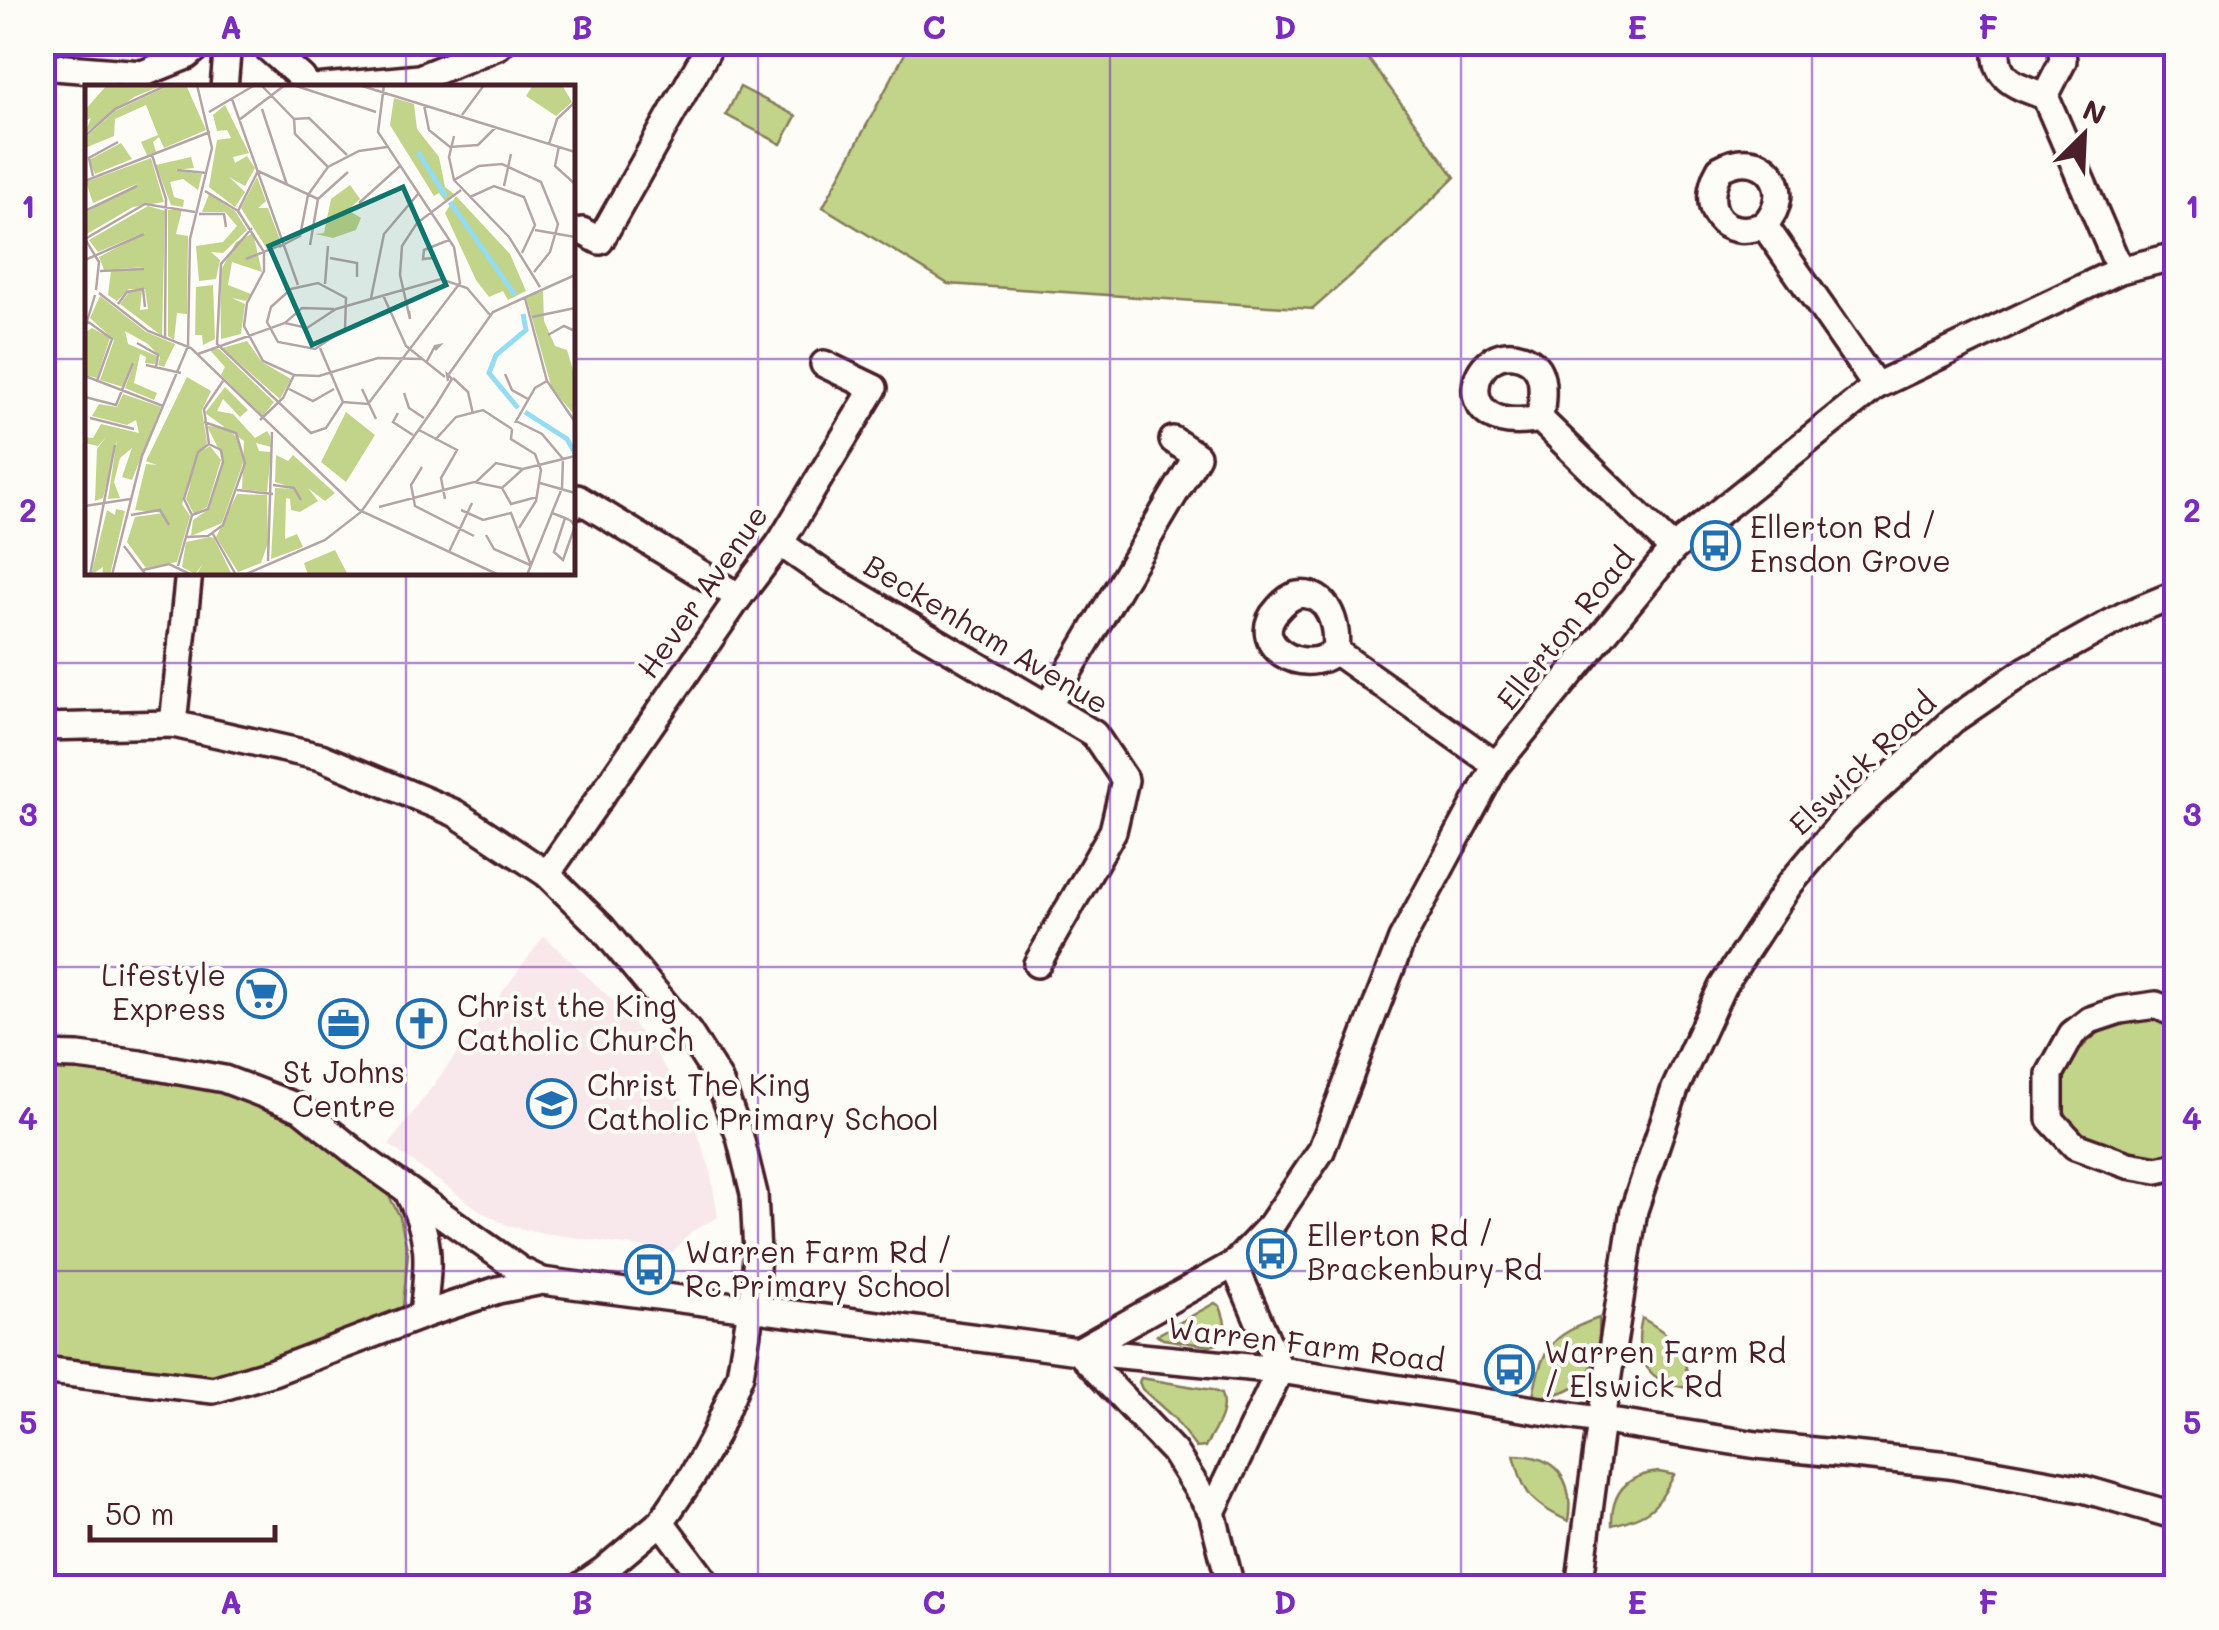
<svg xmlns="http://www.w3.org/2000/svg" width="2219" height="1630" viewBox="0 0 2219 1630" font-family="Mali,sans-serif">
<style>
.built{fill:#f8e8ec}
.green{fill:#c2d489;stroke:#867a5a;stroke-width:2.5}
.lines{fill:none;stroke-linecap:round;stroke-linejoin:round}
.street-casing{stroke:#4a1f2b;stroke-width:32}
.street{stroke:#fdfcf7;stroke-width:25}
.grid{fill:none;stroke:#7b2cbf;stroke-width:2.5;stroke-opacity:0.55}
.labels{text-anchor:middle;stroke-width:8;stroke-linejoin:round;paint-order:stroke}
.poi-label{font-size:30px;fill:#4a1f2b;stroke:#fdfcf7;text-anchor:start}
.street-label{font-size:30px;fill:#4a1f2b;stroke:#fdfcf7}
.inset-river{fill:none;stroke:#93dcf4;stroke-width:5}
.inset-road{fill:none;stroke:#b5a4a5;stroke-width:2.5}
.view{fill:#0f766e;fill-opacity:0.15;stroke:#0f766e;stroke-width:5}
.inset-edge{fill:none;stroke:#4a1f2b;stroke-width:5}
.neatline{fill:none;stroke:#7b2cbf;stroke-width:4}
.grid-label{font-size:32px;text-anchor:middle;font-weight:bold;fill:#7b2cbf}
</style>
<rect width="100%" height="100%" fill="#fdfcf7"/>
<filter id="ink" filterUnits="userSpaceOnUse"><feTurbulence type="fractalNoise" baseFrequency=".01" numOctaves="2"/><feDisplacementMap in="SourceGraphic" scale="20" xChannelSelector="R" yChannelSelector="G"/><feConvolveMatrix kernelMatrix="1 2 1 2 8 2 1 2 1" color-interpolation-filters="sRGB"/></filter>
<g filter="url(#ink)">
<polygon class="built" points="544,936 623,1010 650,1045 676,1084 695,1126 710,1169 718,1217 692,1231 673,1252 530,1231 507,1225 482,1212 389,1145"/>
<g class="green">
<polygon points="911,42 1357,43 1455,177 1390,241 1313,309 948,284 823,207"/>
<polygon points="740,87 796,116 781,144 726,115"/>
<path d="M2152 1017 2176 1022V1154C2154 1162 2146 1158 2124 1153 2107 1150 2087 1144 2074 1132 2073 1130 2067 1119 2067 1118 2046 1078 2084 1035 2121 1021 2130 1018 2142 1018 2152 1017Z"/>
<polygon points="43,1068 85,1069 141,1076 218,1090 289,1117 387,1192 400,1217 408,1253 403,1308 262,1364 209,1377 43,1358"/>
<path d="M1215 1303 1220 1306C1226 1323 1229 1329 1217 1344L1210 1346 1163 1339 1157 1335Z"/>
<path d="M1599 1318C1602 1366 1584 1396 1533 1397 1542 1347 1551 1335 1599 1318Z"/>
<path d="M1642 1318C1678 1340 1683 1346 1690 1388 1648 1385 1632 1358 1642 1318Z"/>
<path d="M1141 1378 1212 1390 1221 1394C1228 1413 1214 1430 1205 1447L1196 1448 1174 1418 1142 1389 1139 1382Z"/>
<path d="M1514 1455C1556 1455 1575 1480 1568 1521 1530 1502 1525 1496 1514 1455Z"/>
<path d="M1659 1472 1674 1475C1657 1509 1649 1516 1612 1525 1611 1493 1626 1475 1659 1472Z"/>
</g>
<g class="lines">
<defs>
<g id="street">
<polyline points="261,42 302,78 308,88"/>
<path d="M1998 42C1991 79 2016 86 2045 96L2120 270"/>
<polyline points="42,66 142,74 187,56 204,42"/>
<polyline points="224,88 228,42"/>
<polyline points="315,88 419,78 498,46 502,42"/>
<polyline points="2045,96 2063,61 2061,42"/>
<path d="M1764 225C1798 189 1764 144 1720 169 1698 207 1722 242 1764 225L1876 386"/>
<polyline points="582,231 600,241 712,42"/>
<path d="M1540 419C1542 397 1549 367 1522 357 1470 339 1445 438 1540 419L1673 549"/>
<polyline points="572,506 577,498 739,597"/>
<polyline points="780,543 833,580 1094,734 1125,780 1113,831 1037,964"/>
<path d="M1335 651C1304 679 1245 644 1278 609 1283 603 1290 597 1297 595 1330 590 1338 628 1335 651L1496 765"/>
<polyline points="1048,706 1197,456 1173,440"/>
<polyline points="173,724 189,572"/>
<polyline points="42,727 173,724 321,757 455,813 547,874 602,928 689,1033 719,1080 740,1137 754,1194 757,1253 755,1284 740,1375 715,1435 693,1475 661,1522 604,1570 578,1588"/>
<polyline points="547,874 739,597 780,543 874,388 824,364"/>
<polyline points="2176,1014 2156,1005 2120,1010 2090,1020 2072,1034 2050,1074 2050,1119 2075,1146 2128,1165 2157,1170 2176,1166"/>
<polyline points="42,1055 78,1056 140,1064 224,1079 300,1108 365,1160 520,1270 542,1281"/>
<path d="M409 1194C433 1241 428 1265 423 1315"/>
<polyline points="1234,1264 1280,1370"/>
<polyline points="1078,1351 1234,1264 1271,1225 1321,1151 1402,939 1496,765 1673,549 1876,386 2120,270 2176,256"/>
<polyline points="1078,1351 1174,1452 1212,1512 1228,1575 1228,1588"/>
<polyline points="42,1370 213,1390 273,1372 423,1315 498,1290 542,1281 1078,1351 1280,1370 1757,1445 1949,1465 2083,1489 2176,1516"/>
<polyline points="1212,1512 1280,1370"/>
<polyline points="661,1522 710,1588"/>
<polyline points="1579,1588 1601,1420 1634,1210 1675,1089 1722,987 1789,885 1844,820 1953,720 2026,670 2125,615 2176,594"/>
</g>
</defs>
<use href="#street" class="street-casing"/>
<use href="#street" class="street"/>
</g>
</g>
<path class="grid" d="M406 42V88M758 42V1588M1110 42V1588M1461 42V1588M1812 42V1588M42 359H88M572 359H2176M406 572V1588M42 663H2176M42 967H2176M42 1271H2176"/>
<defs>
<symbol id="bus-ring" viewBox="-11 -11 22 22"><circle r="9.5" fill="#fdfcf7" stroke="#1f6fb2" stroke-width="1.5"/><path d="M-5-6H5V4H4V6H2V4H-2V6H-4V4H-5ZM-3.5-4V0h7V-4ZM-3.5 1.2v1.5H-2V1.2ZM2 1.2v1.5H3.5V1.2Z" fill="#1f6fb2"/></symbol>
<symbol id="supermarket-ring" viewBox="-11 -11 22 22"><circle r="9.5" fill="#fdfcf7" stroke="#1f6fb2" stroke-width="1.5"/><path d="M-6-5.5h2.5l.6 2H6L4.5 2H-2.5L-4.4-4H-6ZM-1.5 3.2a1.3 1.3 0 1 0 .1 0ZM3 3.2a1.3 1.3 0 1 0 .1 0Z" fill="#1f6fb2"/></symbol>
<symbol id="office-ring" viewBox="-11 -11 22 22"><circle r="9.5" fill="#fdfcf7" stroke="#1f6fb2" stroke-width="1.5"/><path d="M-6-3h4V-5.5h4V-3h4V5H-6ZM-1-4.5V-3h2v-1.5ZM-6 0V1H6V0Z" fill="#1f6fb2"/></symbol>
<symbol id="church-ring" viewBox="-11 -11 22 22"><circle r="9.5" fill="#fdfcf7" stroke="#1f6fb2" stroke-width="1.5"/><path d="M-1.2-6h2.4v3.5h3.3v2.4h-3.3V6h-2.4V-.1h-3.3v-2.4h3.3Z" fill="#1f6fb2"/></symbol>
<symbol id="school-ring" viewBox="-11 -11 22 22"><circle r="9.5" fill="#fdfcf7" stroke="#1f6fb2" stroke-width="1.5"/><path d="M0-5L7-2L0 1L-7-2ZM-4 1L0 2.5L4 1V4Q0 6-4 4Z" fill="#1f6fb2"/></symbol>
</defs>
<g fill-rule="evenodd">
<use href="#bus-ring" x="1688" y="518" width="55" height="55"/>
<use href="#supermarket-ring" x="234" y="966" width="55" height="55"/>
<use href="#office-ring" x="316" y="996" width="55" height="55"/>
<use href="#church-ring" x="394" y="996" width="55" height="55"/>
<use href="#school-ring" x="524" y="1076" width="55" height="55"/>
<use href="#bus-ring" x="1244" y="1226" width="55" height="55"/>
<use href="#bus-ring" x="622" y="1242" width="55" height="55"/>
<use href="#bus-ring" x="1482" y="1342" width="55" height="55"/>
</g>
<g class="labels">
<g class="poi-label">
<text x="1750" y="538">Ellerton Rd /<tspan x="1750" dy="34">Ensdon Grove</tspan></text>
<text x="226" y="986" text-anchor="end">Lifestyle<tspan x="226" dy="34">Express</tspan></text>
<text x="457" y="1017">Christ the King<tspan x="457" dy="34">Catholic Church</tspan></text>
<text x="344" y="1083" text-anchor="middle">St Johns<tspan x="344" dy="34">Centre</tspan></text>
<text x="587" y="1096">Christ The King<tspan x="587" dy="34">Catholic Primary School</tspan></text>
<text x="1307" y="1246">Ellerton Rd /<tspan x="1307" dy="34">Brackenbury Rd</tspan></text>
<text x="685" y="1263">Warren Farm Rd /<tspan x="685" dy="34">Rc Primary School</tspan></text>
<text x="1544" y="1363">Warren Farm Rd<tspan x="1544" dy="34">/ Elswick Rd</tspan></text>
</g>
<g class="street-label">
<text transform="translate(703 592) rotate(-55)" y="10">Hever Avenue</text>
<text transform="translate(1566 629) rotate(-51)" y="10">Ellerton Road</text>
<text transform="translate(986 635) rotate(31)" y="10">Beckenham Avenue</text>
<text transform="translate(1863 764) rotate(-44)" y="10">Elswick Road</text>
<text transform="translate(1306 1345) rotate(7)" y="10">Warren Farm Road</text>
</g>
</g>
<g transform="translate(85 85)">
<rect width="490" height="490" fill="#fdfcf7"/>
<path d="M22 0 56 1 78 0 49 12 0 48 6 33 0 36V25ZM85 0H101L121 45 79 63 74 52 68 57 71 67 62 70 56 57 73 50 61 20 30 34 29 51 0 63V53L30 26ZM448 0H477L487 17 471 31 441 11ZM309 13 329 19 332 44 354 72 360 102 369 109 360 116 354 108 349 111 305 40ZM140 20 164 68 148 72 150 78 162 71 170 83 160 101 144 92 160 107 150 122 124 102 132 55 146 53 142 45 132 46 128 30ZM36 58 47 74 10 89 4 75ZM106 72 109 83 90 85 117 89 113 105 98 94 85 97 89 112 99 115 98 122 86 120 71 80ZM66 73 79 117 48 122 0 150V128L54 98 8 118 1 97ZM172 92 181 116 173 123H183L195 155 182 164 156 123ZM265 100 275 114 263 125 276 133 271 145 248 153 230 149 239 148 246 114ZM124 109 150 126 162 145 138 168 126 167 135 175 131 194 114 196 111 161 138 157 152 141 140 127H117ZM371 111 425 169 441 206 423 215 418 206 404 212 391 195 360 128ZM63 121 80 126 77 251 35 219 45 206 57 205 55 225 63 224 60 204H44L32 216 23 210 26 186 60 182 19 185 14 172 61 147 13 167 4 155ZM83 125H97L91 149 103 151 102 229 92 228 89 255 83 251ZM168 148 177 187 147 177 143 200 166 209 161 216 147 213 160 219 156 249 136 254 135 187 151 157ZM128 200 130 254 118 260 117 250H110L111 202ZM458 206 459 236 470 261 482 265 490 292 489 329 467 304 441 212ZM15 211 61 247 90 259 79 282 73 280 75 272 63 259 40 246 43 259 72 271 70 279 60 278 61 272 55 269 49 298 72 308 69 315 40 303 50 275 38 302 15 295 29 255 5 233ZM7 243 25 253 12 293 0 290V248ZM162 256 177 277 206 294 195 314 137 263ZM124 264H134L189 317 178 331 136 290 140 282ZM102 292 126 306 117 325 122 358 97 419 105 431 92 477 61 483 42 457 50 432 79 428 50 425 61 379 72 380 61 376ZM140 302 163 325 155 332 138 314 132 326 148 329 170 353 182 346 185 351 186 362 171 358 174 366 186 367 182 407 157 404 159 356 120 328ZM38 309 76 322 47 395 37 392 47 363 35 373 29 397 35 413 23 414 32 354 18 413 10 416 12 364 21 352 13 361 0 358V352L8 353 16 339 54 348 51 335 42 340 7 331 14 319 32 322ZM261 327 290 350 261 397 236 377ZM122 341 140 342 154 354 159 375 137 438 106 451 108 435 124 424 139 375ZM125 361 136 375 122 422 109 429 101 414 115 367ZM191 370 203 376 208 370 250 408 240 416 223 403 233 416 215 427 206 425 205 414 201 413 200 454 212 449 218 462 186 474 190 403 212 404 190 397ZM152 409 182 410 183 458 176 478 153 487 131 452ZM31 424 40 426 25 490H17L18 482 6 490 22 425 30 430ZM125 452 129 453 147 490H111L118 479 110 489 97 482 101 457ZM250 465 263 490H223L219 478Z" fill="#c2d489"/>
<path class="inset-river" d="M333 67 361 112M365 117 430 210M433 323 404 288 411 270 441 245 438 229M440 327 482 354 490 368"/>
<path class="inset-road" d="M176 0 209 34 210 49 243 82M208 0 291 27M274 0 490 67M147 14 213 200M339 20 344 45 365 62 393 60 410 43M177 24 202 100M124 27 170 0M377 30 399 0M209 34 224 33 262 70M154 35 200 0M0 51 30 24 82 0M369 51 364 72 369 95 424 152 455 202M464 59 472 34 490 17M474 61 470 81 490 99M67 70 81 114 80 254M92 85 122 88M8 91 4 73 33 57M369 95 394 81 417 79 456 97 473 139 465 167 449 187M0 96 125 47M419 101 426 69M120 106 153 126 179 167V186L162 218 159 241 178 276 209 290 234 291 293 273 337 274M385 112 409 101 439 112 450 140 437 168M274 118 315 81M0 126 52 101M153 126 173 86 233 114M114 129H139L141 142M167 143 136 179 132 259 226 348 241 343 258 317M450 145 490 152M225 160 233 114 263 87M194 162 215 151 223 110 243 82 274 66 302 62M348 166 347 173 338 174 339 165 364 155M245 173 272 178V192M161 174 196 160M0 175 59 149M15 186 59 184M233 198 261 213 260 244 230 264 193 257 182 237 186 222 206 204ZM240 199 243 161M11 205 14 177 0 154 60 119 110 127M14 208 63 246 106 263 274 425 414 490M298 210 321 261 360 292M286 213 299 149 333 109M440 213 462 296 490 337M33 219 42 207 58 204 60 222M324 226 325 234 315 190 317 161 332 138 376 105M447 232 490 223M2 236 27 254 12 296M200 238 222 243 251 224 356 194 382 203 405 230M0 243 10 210M463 250 479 241 490 246M52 258 73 270 71 282M235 263 258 317 283 319 375 198 369 162 293 47 299 0M113 269 200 238 217 223 249 224M341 278 350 261 355 260 350 265M61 280 96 288M364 289 408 227 490 190M420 289 427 305 443 314M0 291 78 321M368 293 383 307 388 329M204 304 228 316 249 304M277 304 291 334M319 308 324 323 339 333M0 312 31 320 48 278M313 328 308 337 328 350M5 333 49 344M175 335 198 313 209 290M431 336 457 349 478 374 477 403 442 490M430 338 450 303 462 296M427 344 426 354 450 369 456 385 451 416 434 443M334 345 372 365 367 374M350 355 371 332 398 325 427 344M124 359 119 324 138 296M337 382 326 400 330 421 389 451M391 397 411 378 437 384M455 398 490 408M188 400 209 403 216 415M417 403 426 419 452 412M152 405 188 409M360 414 356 393 367 374M0 421 45 414M294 422 389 397 417 403 438 384 490 371M376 425 398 435 426 428 446 480M467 428 480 433 486 436 490 441 478 475 469 467 480 433M46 430 75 425 84 440M107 430 123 424 138 377 136 365 124 359M107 430 99 414 113 367 124 359M128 449 151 490M401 450 409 464 445 480M102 452 123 451 138 440 160 378 151 348 119 337M39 461 61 490M364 467 387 418M183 476 187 347M93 481 107 430M58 485 84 479 107 490M5 490 30 360M27 490 57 371 103 261 105 154 127 63 112 0M159 490 240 455 276 427 351 320 367 294 362 289 363 296"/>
<path class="view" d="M318 102 361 200 227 260 184 161Z"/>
<rect width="490" height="490" class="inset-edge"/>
</g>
<rect width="2219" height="1630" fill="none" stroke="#fdfcf7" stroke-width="110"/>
<g transform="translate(2084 135) rotate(24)" stroke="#fdfcf7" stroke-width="8" paint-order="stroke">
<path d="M0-8L18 38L0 25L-18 38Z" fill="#4a1f2b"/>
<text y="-15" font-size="28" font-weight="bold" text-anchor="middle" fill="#4a1f2b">N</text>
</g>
<path d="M90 1525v15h185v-15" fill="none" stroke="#4a1f2b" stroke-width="5"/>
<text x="105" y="1525" font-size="30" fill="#4a1f2b" stroke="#fdfcf7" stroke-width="8" paint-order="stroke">50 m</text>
<rect x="55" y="55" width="2109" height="1520" class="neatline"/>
<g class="grid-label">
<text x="231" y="39">A</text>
<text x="582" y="39">B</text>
<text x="934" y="39">C</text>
<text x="1285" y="39">D</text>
<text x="1637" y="39">E</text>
<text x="1988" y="39">F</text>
<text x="28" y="218">1</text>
<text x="2192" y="218">1</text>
<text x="28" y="522">2</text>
<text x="2192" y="522">2</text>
<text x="28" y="826">3</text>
<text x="2192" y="826">3</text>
<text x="28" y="1130">4</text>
<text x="2192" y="1130">4</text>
<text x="28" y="1434">5</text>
<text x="2192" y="1434">5</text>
<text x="231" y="1614">A</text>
<text x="582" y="1614">B</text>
<text x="934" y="1614">C</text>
<text x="1285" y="1614">D</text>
<text x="1637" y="1614">E</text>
<text x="1988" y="1614">F</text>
</g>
</svg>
